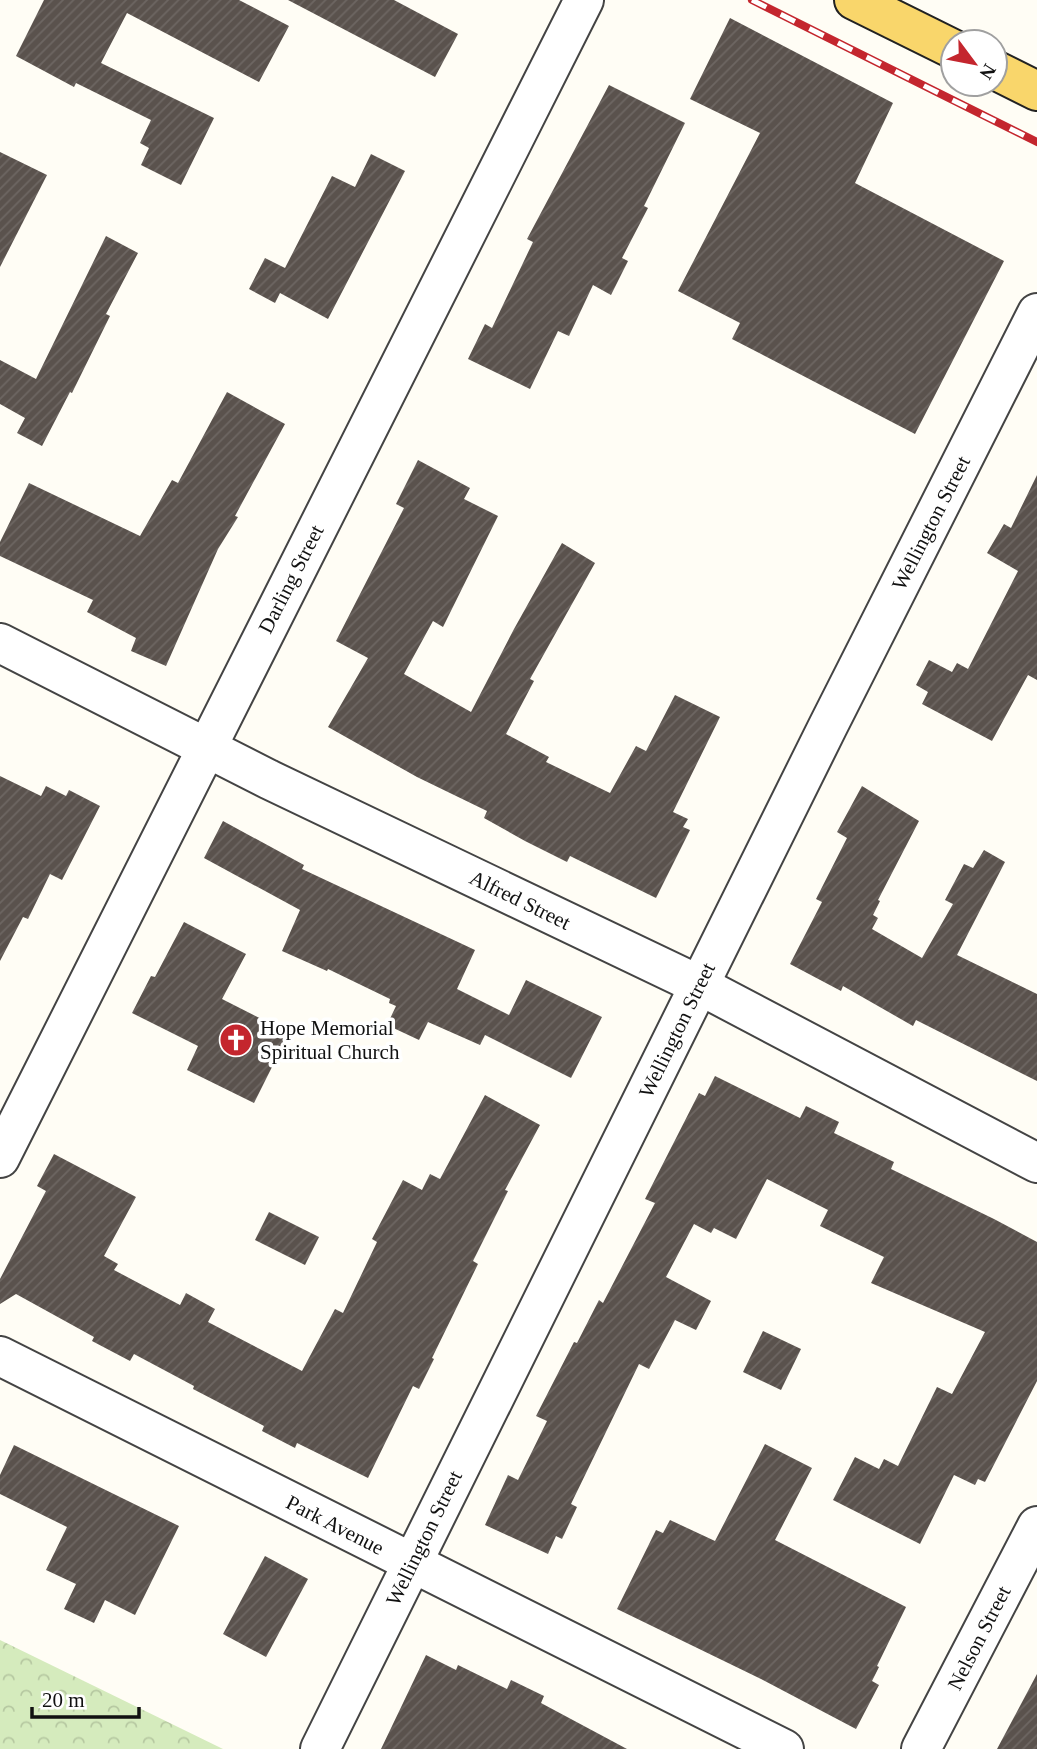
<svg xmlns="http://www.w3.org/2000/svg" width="1037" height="1749" viewBox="0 0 1037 1749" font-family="Georgia,serif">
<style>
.park{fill:url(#park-crowns)}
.building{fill:url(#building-hatch)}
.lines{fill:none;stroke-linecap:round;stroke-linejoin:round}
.minor-casing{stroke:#444;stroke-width:42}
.major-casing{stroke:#222;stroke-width:42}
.minor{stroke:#fff;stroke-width:38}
.major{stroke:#f9d66b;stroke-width:38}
.rail-casing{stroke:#c4262e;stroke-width:8}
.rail{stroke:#fff;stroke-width:5;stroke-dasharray:16;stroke-linecap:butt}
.labels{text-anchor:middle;stroke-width:7;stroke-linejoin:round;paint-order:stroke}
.street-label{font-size:21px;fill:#111;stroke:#fff}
.poi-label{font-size:21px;fill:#111;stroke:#fff;text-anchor:start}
</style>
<defs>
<pattern id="park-crowns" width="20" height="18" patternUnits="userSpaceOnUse" patternTransform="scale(1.75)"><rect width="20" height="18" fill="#d5ebbd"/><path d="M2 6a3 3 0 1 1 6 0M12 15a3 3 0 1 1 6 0" fill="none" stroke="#b6c8a1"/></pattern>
<pattern id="building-hatch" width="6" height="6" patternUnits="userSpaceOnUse" patternTransform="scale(1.75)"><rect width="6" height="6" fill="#5a524d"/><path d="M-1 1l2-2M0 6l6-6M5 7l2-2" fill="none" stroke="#6d6662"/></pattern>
</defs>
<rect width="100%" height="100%" fill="#fffdf5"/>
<polygon class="park" points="0,1640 223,1749 0,1749"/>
<g class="building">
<polygon points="44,0 239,0 289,26 259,82 127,13 101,63 214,118 181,185 141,165 149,148 140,143 151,120 76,83 74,87 16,56"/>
<polygon points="288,0 394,0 458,34 435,77"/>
<polygon points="730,18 893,103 855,183 1004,261 915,434 732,339 740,323 678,291 760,133 690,99"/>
<polygon points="609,85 685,123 644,206 648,208 622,258 628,261 611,295 593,285 569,336 558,331 530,389 468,359 485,324 492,328 533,242 527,239"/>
<polygon points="0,152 47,175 0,267"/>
<polygon points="371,154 405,171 328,319 280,293 275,303 249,289 265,258 285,268 332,176 355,187"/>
<polygon points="106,236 138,253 106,314 110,316 72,393 70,392 42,446 17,433 25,418 0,404 0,360 36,379"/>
<polygon points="227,392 285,424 235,516 238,517 218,549 166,666 131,651 136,638 87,612 93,600 0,556 0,542 29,483 140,536 172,480 178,483"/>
<polygon points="418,460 470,488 464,499 498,516 443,627 433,621 404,674 471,712 514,629 562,543 595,563 530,679 534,681 506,734 549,757 546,762 610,793 636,746 646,751 675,695 720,717 673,812 688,819 683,827 690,830 656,898 570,856 567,862 525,841 484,818 487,811 417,777 328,727 368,658 336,641 404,508 396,504"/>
<polygon points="1037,475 1037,680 1028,675 992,741 922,704 928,692 916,685 929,660 952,672 957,663 968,669 1018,571 987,553 1004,524 1011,528"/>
<polygon points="0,776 41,796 46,786 66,796 69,790 100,806 62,880 50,874 28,919 23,917 0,961"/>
<polygon points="862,786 919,821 878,900 880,901 873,915 878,918 872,929 922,958 953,904 945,900 964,864 973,868 984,850 1005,862 957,955 1037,994 1037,1081 916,1020 913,1026 843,986 841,991 790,964 822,902 816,899 847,838 837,832"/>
<polygon points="223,821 304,865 302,869 475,950 457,989 509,1015 526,980 602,1017 571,1078 485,1035 480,1045 428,1022 419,1040 387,1025 396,1006 389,1003 390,999 328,969 327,971 282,951 300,910 204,858"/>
<polygon points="184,922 246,954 222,999 289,1033 254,1103 187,1070 198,1046 132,1013 151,976 155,977"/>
<polygon points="715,1076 800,1118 806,1106 839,1122 834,1133 894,1162 891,1169 994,1219 1037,1242 1037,1381 985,1482 978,1479 975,1485 954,1475 920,1544 833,1500 855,1457 879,1469 884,1459 898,1466 937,1387 952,1394 985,1332 871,1283 884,1257 820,1226 828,1210 767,1179 736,1239 714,1228 711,1233 694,1224 666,1277 711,1301 696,1330 675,1320 649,1369 639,1364 571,1504 577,1507 562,1539 556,1536 548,1554 485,1525 508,1475 518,1480 547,1421 536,1416 574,1342 577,1343 599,1300 603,1303 655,1203 645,1199 699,1093 705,1096"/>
<polygon points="485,1095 540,1125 505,1190 508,1191 473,1261 478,1264 432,1358 434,1359 419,1389 413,1386 368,1478 297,1443 295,1448 262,1431 264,1426 193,1389 194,1386 134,1354 130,1361 92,1341 94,1337 16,1294 0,1304 0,1279 46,1191 37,1186 54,1154 136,1197 104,1256 118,1264 114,1270 180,1305 186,1293 215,1309 208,1322 302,1371 335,1309 343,1313 377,1242 372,1239 403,1180 422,1190 430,1174 440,1179"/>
<polygon points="269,1212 319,1237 305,1265 255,1240"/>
<polygon points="763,1331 801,1349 781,1390 743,1372"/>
<polygon points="765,1444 812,1468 775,1540 906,1607 877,1666 879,1667 872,1681 879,1685 856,1729 761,1679 617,1609 656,1530 663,1533 670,1520 715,1541"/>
<polygon points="14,1445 179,1526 135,1615 105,1600 94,1623 64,1609 76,1584 46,1570 67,1527 0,1494 0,1475"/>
<polygon points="265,1556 308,1579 266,1657 223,1634"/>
<polygon points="426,1655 456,1670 458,1665 507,1689 511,1680 544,1696 541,1703 627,1749 381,1749"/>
<polygon points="1037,1674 1037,1749 997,1749"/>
</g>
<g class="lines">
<defs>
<g id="minor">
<polyline points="0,643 268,779 699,985 1037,1163"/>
<polyline points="0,1158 584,0"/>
<polyline points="0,1356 784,1749"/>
<polyline points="320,1749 828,726 1037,313"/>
<polyline points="921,1749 1037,1526"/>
</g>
<g id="major">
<polyline points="854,0 953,49"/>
<polyline points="995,70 1037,91"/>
</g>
</defs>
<use href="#minor" class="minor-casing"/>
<use href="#major" class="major-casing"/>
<use href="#minor" class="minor"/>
<use href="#major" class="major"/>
<defs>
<polyline id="rail" points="752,0 1037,142"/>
</defs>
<use href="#rail" class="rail-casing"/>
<use href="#rail" class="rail"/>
</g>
<defs>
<symbol id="church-disc" viewBox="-11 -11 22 22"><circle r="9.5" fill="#c4262e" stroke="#fff"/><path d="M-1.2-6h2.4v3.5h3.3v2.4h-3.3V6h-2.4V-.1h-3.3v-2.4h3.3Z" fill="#fff"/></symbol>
</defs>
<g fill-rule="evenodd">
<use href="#church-disc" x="217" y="1021" width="38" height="38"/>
</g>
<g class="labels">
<g class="street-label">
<text transform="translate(931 523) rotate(-63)" y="7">Wellington Street</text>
<text transform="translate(291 579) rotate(-63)" y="7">Darling Street</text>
<text transform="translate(520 900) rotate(26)" y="7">Alfred Street</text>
<text transform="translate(677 1030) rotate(-64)" y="7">Wellington Street</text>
<text transform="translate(335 1525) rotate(27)" y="7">Park Avenue</text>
<text transform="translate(424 1538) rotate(-64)" y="7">Wellington Street</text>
<text transform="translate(979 1638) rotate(-63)" y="7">Nelson Street</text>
</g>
<g class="poi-label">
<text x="260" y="1035">Hope Memorial<tspan x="260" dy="24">Spiritual Church</tspan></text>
</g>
</g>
<g transform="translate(974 63) rotate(122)"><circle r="33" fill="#ffffff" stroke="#a0a0a0" stroke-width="2"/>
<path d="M0-5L12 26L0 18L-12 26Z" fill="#c4262e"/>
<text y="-10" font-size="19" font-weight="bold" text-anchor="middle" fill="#111111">N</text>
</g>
<path d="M32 1707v10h107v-10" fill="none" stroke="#111111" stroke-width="3.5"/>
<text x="42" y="1707" font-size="21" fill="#111111" stroke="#ffffff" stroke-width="5" paint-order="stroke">20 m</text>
</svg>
